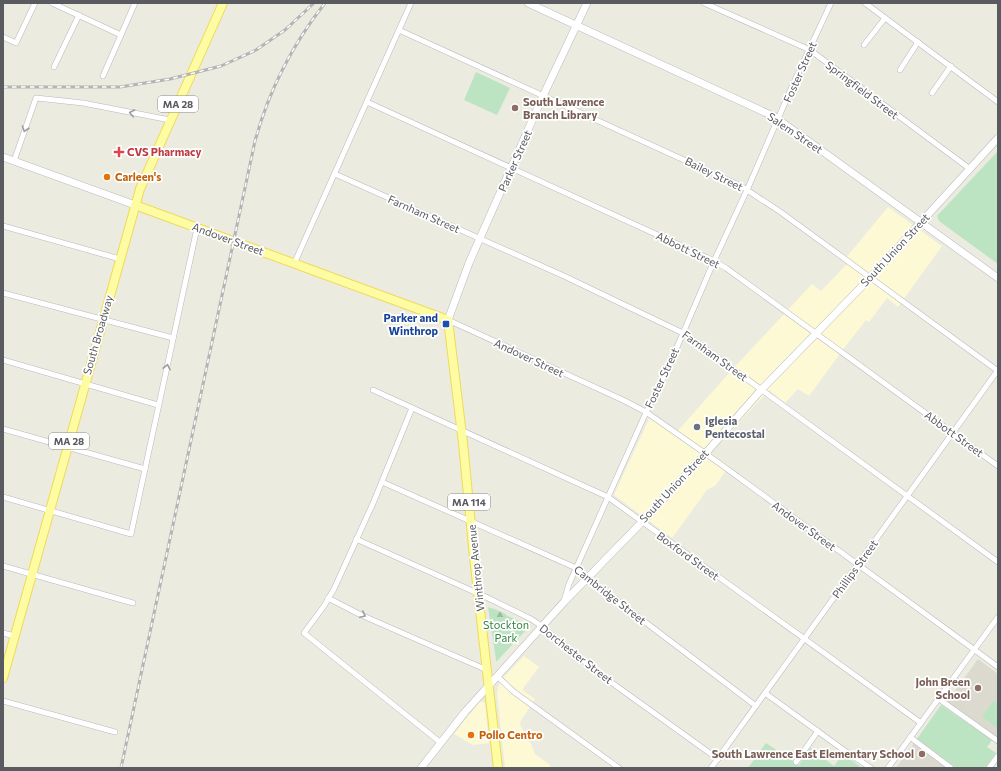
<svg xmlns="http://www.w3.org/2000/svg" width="1001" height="771" viewBox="0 0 1001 771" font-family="Commissioner,sans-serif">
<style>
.commercial{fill:#fdf9d4}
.education{fill:#dcdace}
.green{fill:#bce4c2}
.forest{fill:url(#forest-firs)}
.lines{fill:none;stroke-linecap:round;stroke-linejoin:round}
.minor-casing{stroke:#b8b9bf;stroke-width:6}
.secondary-casing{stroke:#b9bbc2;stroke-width:8}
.primary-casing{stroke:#f0da55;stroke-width:10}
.minor{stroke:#fff;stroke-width:5}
.secondary{stroke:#fff;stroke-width:7}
.primary{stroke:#fefca3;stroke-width:8}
.rail-casing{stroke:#b3b4b4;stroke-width:3}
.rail{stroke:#fff;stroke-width:1.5;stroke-dasharray:4.5;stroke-linecap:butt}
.oneway{stroke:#9b9da0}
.education-dot{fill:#8d6e63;stroke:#fff;stroke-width:1.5}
.health-dot{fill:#e0444e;stroke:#fff;stroke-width:1.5}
.food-dot{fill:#e8710a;stroke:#fff;stroke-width:1.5}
.transit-dot{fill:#1a4fb4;stroke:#fff;stroke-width:1.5}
.worship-dot{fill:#6b7280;stroke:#fff;stroke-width:1.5}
.labels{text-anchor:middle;stroke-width:3.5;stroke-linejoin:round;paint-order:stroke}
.shield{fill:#fff;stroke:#8b8c90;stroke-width:1}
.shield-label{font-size:10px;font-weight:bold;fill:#595b61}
.street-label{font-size:11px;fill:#595b61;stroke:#fff}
.education-label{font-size:11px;font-weight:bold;fill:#785e54;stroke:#fff;text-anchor:end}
.health-label{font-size:11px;font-weight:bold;fill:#be3a42;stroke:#fff;text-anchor:start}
.food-label{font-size:11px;font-weight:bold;fill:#c56008;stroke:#fff;text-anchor:start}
.transit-label{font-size:11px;font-weight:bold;fill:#164399;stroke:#fff;text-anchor:end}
.worship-label{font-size:11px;font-weight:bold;fill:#5b616d;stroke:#fff;text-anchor:start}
.park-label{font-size:11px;fill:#358444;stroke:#fff}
</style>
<defs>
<pattern id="forest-firs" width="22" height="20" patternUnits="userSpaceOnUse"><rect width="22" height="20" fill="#bce4c2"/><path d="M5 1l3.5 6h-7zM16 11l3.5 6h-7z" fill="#9cbca1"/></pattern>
</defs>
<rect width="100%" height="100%" fill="#ecebe0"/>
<g class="commercial">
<polygon points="888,207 942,246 898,307 887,298 869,322 866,320 845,347 809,396 798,389 785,403 769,390 711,453 729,466 716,485 707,490 672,538 614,495 650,417 674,435 730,372 812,284 821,291 849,262 845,259"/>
<polygon points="524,656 539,667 522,690 535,699 520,722 521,727 531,744 535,754 549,764 551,768 505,768 497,693 500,681"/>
<polygon points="480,701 485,703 489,743 473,745 454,734"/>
</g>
<g class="education">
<polygon points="978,659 998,674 998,739 947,702"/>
<polygon points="917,739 957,768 896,768"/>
</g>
<g class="green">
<polygon points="476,72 510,88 497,115 464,100"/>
<polygon points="998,151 998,264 939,221 937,216"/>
<polygon points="488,607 530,626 496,662 496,660"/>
<polygon points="993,701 998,704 998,729 982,717"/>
<polygon points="941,705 992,740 987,747 996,753 985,768 957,768 917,739"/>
<polygon points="766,743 799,765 810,748 834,766 843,754 862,768 748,768"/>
</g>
<path class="forest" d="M492 608 506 614C507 623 502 627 496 633L494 632 493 621H490L489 611Z"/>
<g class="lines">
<defs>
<g id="minor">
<polyline points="52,3 121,35"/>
<polyline points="704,3 810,50 970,169"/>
<polyline points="865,3 998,102"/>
<polyline points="399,30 741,186 782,213 998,371"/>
<polyline points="3,37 16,43 35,3"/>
<polyline points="864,45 885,18"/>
<polyline points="54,67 79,15"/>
<polyline points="900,70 918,42"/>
<polyline points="103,76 135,3"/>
<polyline points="932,93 951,66"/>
<polyline points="367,102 708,258 726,268 998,466"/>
<polyline points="14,161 36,98 83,103 170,120"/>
<polyline points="335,174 564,276 685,334 998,562"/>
<polyline points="3,226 120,259"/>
<polyline points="294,264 411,3"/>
<polyline points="3,293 173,338"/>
<polyline points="448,320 623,400 646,412 719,463 998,667"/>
<polyline points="3,360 158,405"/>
<polyline points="373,390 608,497 921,723"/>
<polyline points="412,408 374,501 334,589 324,606 304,633 441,743"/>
<polyline points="3,429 145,469"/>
<polyline points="382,482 576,568 587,578 756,706"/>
<polyline points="3,497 131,534 197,228"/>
<polyline points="356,539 486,597 531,619 540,625 601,675 718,759"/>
<polyline points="3,566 133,603"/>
<polyline points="328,598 361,615 487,670"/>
<polyline points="564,601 569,584 644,417 668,368 714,261 747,190 794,82 831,3"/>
<polyline points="3,633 14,636"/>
<polyline points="497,676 514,692 619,768"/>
<polyline points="765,693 845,751 871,768"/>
<polyline points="939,699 998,741"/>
<polyline points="3,701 115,732"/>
<polyline points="910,737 951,768"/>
<polyline points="796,762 818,731"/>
<polyline points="711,768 998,370"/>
<polyline points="888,768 998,617"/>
<polyline points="989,768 998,756"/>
</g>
<g id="secondary">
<polyline points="528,3 775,117 998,278"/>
<polyline points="3,157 135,205"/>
<polyline points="448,320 469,263 543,96 587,3"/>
<polyline points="421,768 465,712 564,602 642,522 705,454 761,390 870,278 998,138"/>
</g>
<g id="primary">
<polyline points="135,205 448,320 463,443 474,557 498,768"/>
<polyline points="3,678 140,189 223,3"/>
</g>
</defs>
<use href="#minor" class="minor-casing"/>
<use href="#secondary" class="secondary-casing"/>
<use href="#primary" class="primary-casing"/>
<use href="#minor" class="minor"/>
<use href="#secondary" class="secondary"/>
<use href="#primary" class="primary"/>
<defs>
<g id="rail">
<polyline points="3,87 120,87 170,79 221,66 256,50 285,30 314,3"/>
<path d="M121 768 255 141C269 90 292 45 325 3"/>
</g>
</defs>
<use href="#rail" class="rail-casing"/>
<use href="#rail" class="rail"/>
</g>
<defs><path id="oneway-chevron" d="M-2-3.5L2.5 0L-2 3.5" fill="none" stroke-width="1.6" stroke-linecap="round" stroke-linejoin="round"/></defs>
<g class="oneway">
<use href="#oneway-chevron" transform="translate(132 113) rotate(-169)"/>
<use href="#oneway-chevron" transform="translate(25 129) rotate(109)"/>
<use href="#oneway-chevron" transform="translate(167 367) rotate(-78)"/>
<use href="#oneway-chevron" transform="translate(363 615) rotate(25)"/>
</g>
<g class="education-dot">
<circle cx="515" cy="108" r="4"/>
<circle cx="978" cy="688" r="4"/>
<circle cx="922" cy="754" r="4"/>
</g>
<path class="health-dot" d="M117 146h4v4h4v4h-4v4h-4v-4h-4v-4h4z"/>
<g class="food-dot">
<circle cx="107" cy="177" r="4"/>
<circle cx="471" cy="735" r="4"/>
</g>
<rect class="transit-dot" x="442" y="320" width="8" height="8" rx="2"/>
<circle class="worship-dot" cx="697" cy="427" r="4"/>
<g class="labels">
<g class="shield">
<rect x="158" y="96" width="40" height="16" rx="3"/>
<rect x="49" y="433" width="40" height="16" rx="3"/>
<rect x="448" y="494" width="42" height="16" rx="3"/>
</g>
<g class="shield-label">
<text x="178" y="108">MA 28</text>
<text x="69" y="445">MA 28</text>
<text x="469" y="506">MA 114</text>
</g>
<g class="street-label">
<text transform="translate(800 72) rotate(-66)" y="4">Foster Street</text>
<text transform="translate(862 90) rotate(37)" y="4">Springfield Street</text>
<text transform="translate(795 133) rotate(34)" y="4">Salem Street</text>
<text transform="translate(515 161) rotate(-66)" y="4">Parker Street</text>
<text transform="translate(714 174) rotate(26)" y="4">Bailey Street</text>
<text transform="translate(424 214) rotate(24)" y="4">Farnham Street</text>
<text transform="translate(228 239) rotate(20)" y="4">Andover Street</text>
<text transform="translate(688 250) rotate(26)" y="4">Abbott Street</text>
<text transform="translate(895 250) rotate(-47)" y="4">South Union Street</text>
<text transform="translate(98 335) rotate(-74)" y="4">South Broadway</text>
<text transform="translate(715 356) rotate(36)" y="4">Farnham Street</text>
<text transform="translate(529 358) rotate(25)" y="4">Andover Street</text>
<text transform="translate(662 378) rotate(-65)" y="4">Foster Street</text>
<text transform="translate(954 434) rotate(36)" y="4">Abbott Street</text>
<text transform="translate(674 486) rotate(-47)" y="4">South Union Street</text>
<text transform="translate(804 526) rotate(36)" y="4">Andover Street</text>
<text transform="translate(688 556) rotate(36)" y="4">Boxford Street</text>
<text transform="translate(476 568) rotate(-96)" y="4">Winthrop Avenue</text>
<text transform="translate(855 569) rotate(-54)" y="4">Phillips Street</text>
<text transform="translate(610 595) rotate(38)" y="4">Cambridge Street</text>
<text transform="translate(576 654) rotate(38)" y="4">Dorchester Street</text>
</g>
<g class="education-label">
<text x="523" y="106" text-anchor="start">South Lawrence<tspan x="523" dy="13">Branch Library</tspan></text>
<text x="970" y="686">John Breen<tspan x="970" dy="13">School</tspan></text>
<text x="914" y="758">South Lawrence East Elementary School</text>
</g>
<g class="health-label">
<text x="127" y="156">CVS Pharmacy</text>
</g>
<g class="food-label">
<text x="115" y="181">Carleen's</text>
<text x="479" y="739">Pollo Centro</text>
</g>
<g class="transit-label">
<text x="438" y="322">Parker and<tspan x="438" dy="13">Winthrop</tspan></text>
</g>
<g class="worship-label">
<text x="705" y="425">Iglesia<tspan x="705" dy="13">Pentecostal</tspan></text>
</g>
<g class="park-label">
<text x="506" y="629">Stockton<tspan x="506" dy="13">Park</tspan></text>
</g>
</g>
<rect width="1001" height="771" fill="none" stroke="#595b61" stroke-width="8"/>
</svg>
